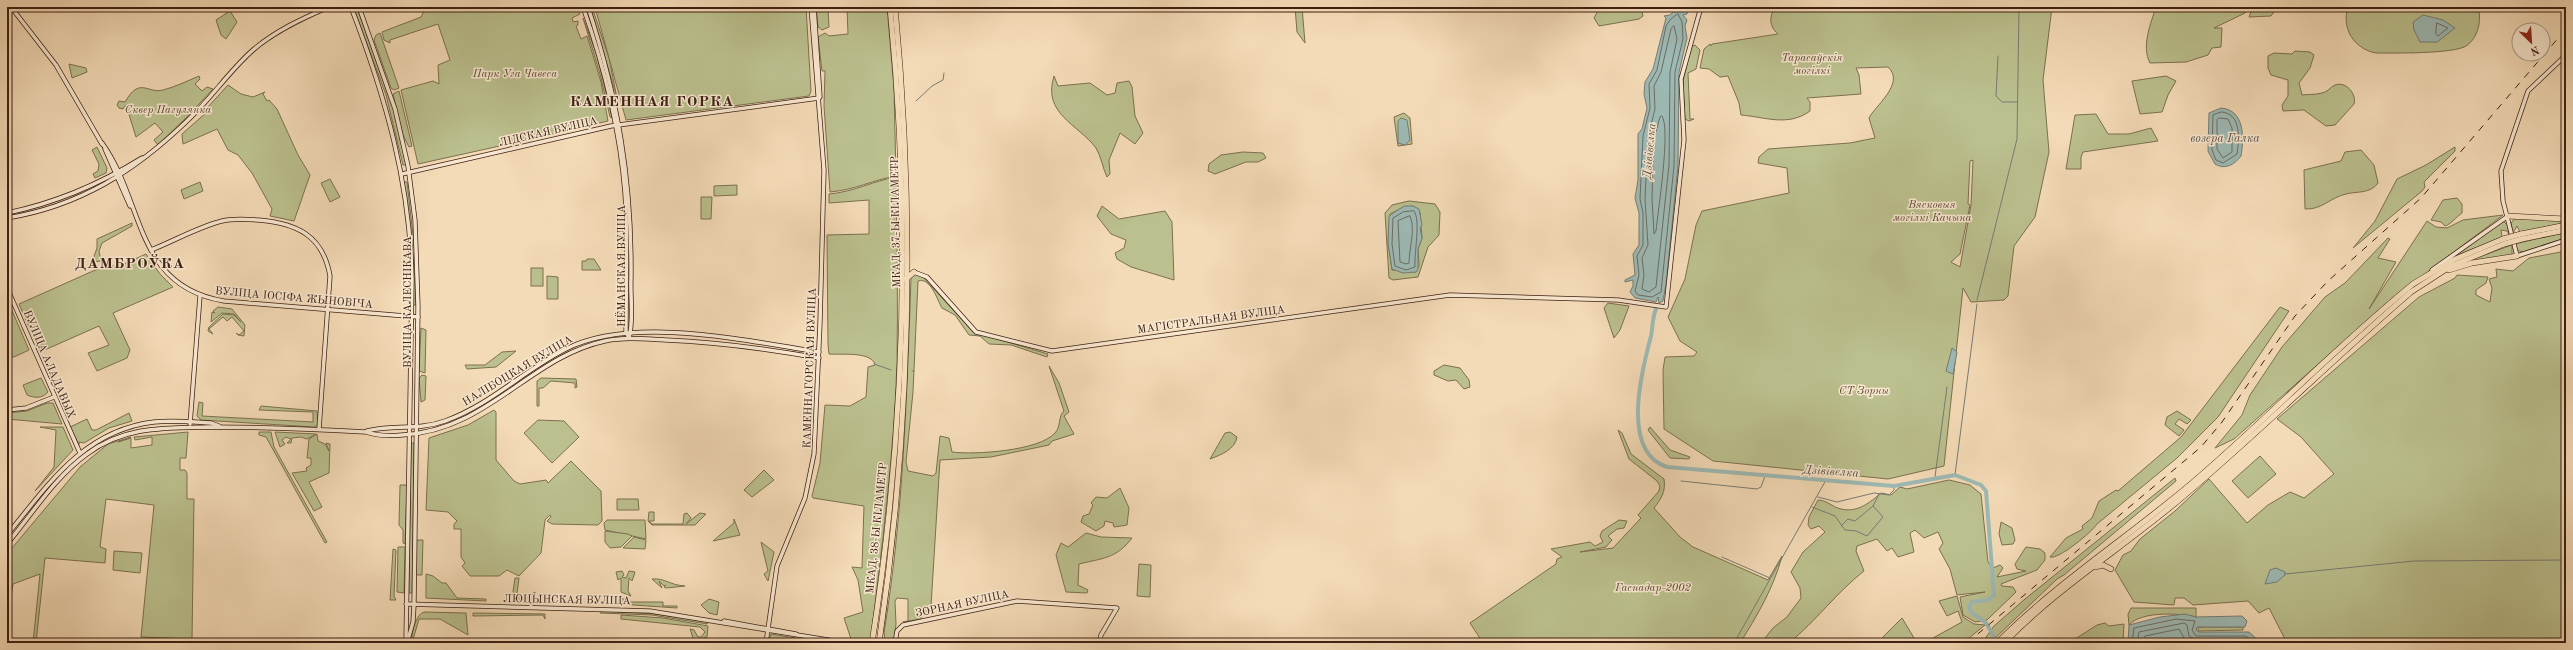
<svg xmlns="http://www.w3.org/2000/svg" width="2573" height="650" viewBox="0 0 2573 650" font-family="'Old Standard TT',serif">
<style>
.green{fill:#bbc08e;stroke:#7c7050;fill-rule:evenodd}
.water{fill:#9dbab5;stroke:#777c74}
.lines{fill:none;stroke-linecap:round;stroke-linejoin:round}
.shore{stroke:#6d6c64;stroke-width:1}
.stream{stroke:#777c74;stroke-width:1}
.river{stroke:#9dbab5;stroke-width:4}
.secondary-casing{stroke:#3d1f13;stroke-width:5}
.highway-casing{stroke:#3d1f13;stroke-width:6}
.secondary{stroke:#f8e8d0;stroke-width:3.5}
.highway{stroke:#f4dbb7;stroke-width:5}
.rail{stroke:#3d1f13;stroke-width:1;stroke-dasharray:7 7;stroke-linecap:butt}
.highway-bridge-casing{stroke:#3d1f13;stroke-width:6;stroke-linecap:butt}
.highway-bridge{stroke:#f4dbb7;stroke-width:5}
.labels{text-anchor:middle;stroke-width:3;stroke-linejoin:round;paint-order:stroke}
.park-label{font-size:11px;font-style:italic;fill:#5c4732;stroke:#f8e8d0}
.street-label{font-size:11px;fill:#3d1f13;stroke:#f8e8d0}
.water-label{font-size:12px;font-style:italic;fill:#5a4e44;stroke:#f8e8d0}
.district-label{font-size:15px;font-weight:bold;letter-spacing:1px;fill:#3d1f13;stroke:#f8e8d0}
</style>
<rect width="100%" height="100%" fill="#f4dbb7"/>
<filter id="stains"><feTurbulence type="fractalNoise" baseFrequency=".005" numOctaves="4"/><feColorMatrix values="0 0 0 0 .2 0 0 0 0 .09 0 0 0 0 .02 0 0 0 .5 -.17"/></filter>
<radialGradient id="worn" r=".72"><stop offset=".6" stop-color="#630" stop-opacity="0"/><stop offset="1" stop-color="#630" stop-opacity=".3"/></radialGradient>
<g class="green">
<polygon points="420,7 577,7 580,14 572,18 573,22 578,21 578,25 576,26 581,39 587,36 601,82 608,121 539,137 531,136 527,140 418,164 401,90 433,81 439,84 438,65 450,60 438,24 390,40 390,43 384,40 382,32 421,17 423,13"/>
<polygon points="590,7 592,7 609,58 617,98"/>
<polygon points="595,7 806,7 811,91 809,96 626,120"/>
<path d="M816 7H887L894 89 896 176C873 180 854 190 830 192L824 106 825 71H822L818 37 825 33 829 36 848 34 847 8 828 10 829 27 822 30 818 27Z"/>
<polygon points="1295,7 1302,7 1305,43 1297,32"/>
<polygon points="1600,7 1641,7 1643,16 1639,19 1599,26 1594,18"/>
<path d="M1775 7H2052L2043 80 2049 152 2035 217 2014 246 2008 296 2004 300 1971 302 1963 288 1944 466 1888 479 1713 461 1664 429 1663 370 1665 357 1694 356 1697 352 1680 341 1668 317 1685 279 1696 225 1702 211 1789 193 1787 168 1758 163 1759 157 1768 149 1850 143 1875 138 1869 118C1874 107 1906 83 1888 67L1856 68 1859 75 1861 94 1807 98 1810 102V111C1788 127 1765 117 1741 115L1739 103 1728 76 1720 77 1709 69 1700 68 1704 49 1710 44 1711 46 1712 44 1778 34C1769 26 1769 17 1775 7ZM1973 160 1971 205 1960 267 1951 262 1960 254 1970 205 1968 204 1970 161Z"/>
<path d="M2156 7H2245V13L2214 28H2222L2221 47 2212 48 2208 55 2186 62 2150 63C2141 46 2151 23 2156 7Z"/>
<polygon points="2253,7 2273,7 2274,12 2271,16 2249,17"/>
<path d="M2348 7H2478C2482 21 2478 38 2466 46 2453 54 2393 53 2376 53 2354 49 2341 28 2348 7Z"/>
<polygon points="357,8 394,109 406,165 403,165 386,95 354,9"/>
<polygon points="230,11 237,22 226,39 221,35 216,20"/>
<polygon points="583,18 597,55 612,118 610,117 600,74"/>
<polygon points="380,33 399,88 394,90 391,88 374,40 376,35"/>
<polygon points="1695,45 1700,50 1696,69 1688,73 1690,119 1694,119 1689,121 1685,119 1683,81 1691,47"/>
<path d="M2295 51 2310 52 2314 55 2310 68 2299 83 2302 95C2308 94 2315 95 2322 93 2328 92 2330 87 2335 85 2346 81 2357 94 2354 104L2335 125 2326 126 2304 110 2283 111 2282 105 2288 96V80L2271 75 2268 68V56L2274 53 2292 54Z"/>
<polygon points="69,64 86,68 87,72 72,78"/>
<path d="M199 76 200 79 195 84 202 91 207 87 213 89 187 117 158 145 154 140 163 132 155 123 136 137 126 105 123 109 119 108 117 105 119 101 125 102C140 76 147 94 163 90 175 87 187 81 199 76Z"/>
<path d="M1054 76 1058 86 1090 83 1107 95 1115 93 1117 83 1129 81 1132 87 1135 116 1143 133 1135 144 1120 133 1109 160 1110 174 1107 177C1103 169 1101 156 1096 148 1078 124 1042 114 1054 76Z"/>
<polygon points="2166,76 2176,81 2168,95 2162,112 2140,114 2132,81"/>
<polygon points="228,85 241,94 253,97 265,92 263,94 267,101 269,100 277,109 298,155 310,175 294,221 270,216 272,209 252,173 238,155 228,150 217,129 183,144 182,134 208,111 207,108"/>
<polygon points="399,91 412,146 409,147 403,135 393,94"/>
<polygon points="1404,113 1410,118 1412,144 1398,146 1394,117"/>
<polygon points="2096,114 2108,134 2129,134 2151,128 2158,141 2083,152 2081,157 2081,169 2066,169 2075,115"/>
<polygon points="97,147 107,168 106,173 95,178 93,174 98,171 99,164 92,150"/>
<polygon points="2455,147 2455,151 2424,182 2425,187 2422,191 2353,248 2375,221 2397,179 2426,165"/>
<path d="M2361 150 2374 165 2378 183C2370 194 2358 191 2346 194 2331 197 2322 210 2305 209L2304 170 2341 161 2345 152Z"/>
<polygon points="1243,152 1263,153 1266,158 1258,162 1246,162 1215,174 1208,171 1209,164 1221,155"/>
<path d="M896 177C897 239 898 301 897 362 894 454 882 546 871 637L866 642H852L844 618 863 612 858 580 852 567 862 568 864 506 813 498 812 496 820 463 825 405 850 406 866 397 868 367 875 365C872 351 841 355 829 354L828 344 827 235 869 234V200L829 203V194C853 192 873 181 896 177Z"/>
<polygon points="330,179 340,197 330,202 321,183"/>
<polygon points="200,182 203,191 184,199 181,190"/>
<polygon points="404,182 407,182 416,261 416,305 412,305 408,214"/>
<polygon points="737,185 737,195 714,196 714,186"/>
<polygon points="701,197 712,197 711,219 701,219"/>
<path d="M2457 198 2462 204V213C2456 217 2450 225 2445 226L2441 222 2431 220 2443 200Z"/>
<path d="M1409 201 1435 204 1440 212 1439 235 1428 247 1418 277 1393 280 1389 278 1385 213 1392 205ZM1413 206 1420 212 1422 238 1418 249 1419 265 1416 272 1392 270 1388 243 1390 214 1402 208Z"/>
<polygon points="1102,206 1119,219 1165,211 1172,222 1174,280 1131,267 1117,259 1115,253 1124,248 1126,240 1111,234 1097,216"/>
<polygon points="2503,215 2388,302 2234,439 2215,448 2242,415 2250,395 2282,347 2325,297 2345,283 2388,238 2390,239 2378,258 2396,262 2369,309 2427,221 2436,227 2447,228 2463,220"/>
<polygon points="2515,218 2566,220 2566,223 2520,232 2517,226 2513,233 2511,223"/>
<polygon points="2502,221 2507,224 2509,234 2507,231 2501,230 2502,237 2450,258"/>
<polygon points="132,223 132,226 102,243 99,251 101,261 92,262 97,248 97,239"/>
<polygon points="2566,232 2566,238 2522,252 2517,250 2515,244"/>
<polygon points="2512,245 2512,255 2454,266"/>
<polygon points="2566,251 2566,643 2287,643 2269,608 2259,613 2248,601 2193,605 2184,598 2175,598 2174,605 2134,602 2115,570 2123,555 2131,551 2140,539 2175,511 2209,479 2247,523 2268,505 2290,492 2304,498 2334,474 2301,437 2277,419 2419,297 2455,278 2457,275 2488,277 2486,283 2476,290 2476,295 2490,302 2492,288 2489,279 2497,277 2496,269 2513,271 2529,258"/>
<polygon points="146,254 160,274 173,287 113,313 130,350 127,358 97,371 88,353 109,345 99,326 40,352 19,304 93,271 109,265 117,267"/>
<polygon points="587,259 594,259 601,270 582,270 582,261 586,261"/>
<rect x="531" y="268" width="12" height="18"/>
<path d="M916 274 922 276 973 332 1048 354 1047 357 1011 345 989 344 980 336 969 335 955 315 942 308C937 300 931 277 918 281L913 392 906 462 908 471 933 476 936 473 940 436 949 438 952 452C974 455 1039 451 1055 433 1061 427 1058 416 1064 411L1049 366 1059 383 1069 412 1064 416 1074 434 1052 441 1049 445 991 457 940 460 931 606 933 607 922 614 921 619 903 622 908 621V599L897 598 895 601 896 624 894 642 887 643 885 640 884 633C903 516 907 397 911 278Z"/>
<polygon points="547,276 558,277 558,299 547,299"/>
<polygon points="7,299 29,350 14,357 7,356"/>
<polygon points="1608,303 1629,306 1620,330 1614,338 1604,308"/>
<polygon points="218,307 232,309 245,325 244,336 238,335 236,333 239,335 244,331 232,317 227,321 223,317 209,329 213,334 208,331 209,327 223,314 234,315 241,322 234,314 222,313 211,322 212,312 215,313 213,311"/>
<path d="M2280 307 2289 311 2218 417 2177 458 2097 524C2092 532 2058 560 2050 557L2066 538 2083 529 2082 526 2092 518 2099 501 2116 490 2118 491 2181 437Z"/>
<polygon points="421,328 426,330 425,373 419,371"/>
<polygon points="516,351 496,367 467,369 465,365 485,365 502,352"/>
<polygon points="1444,365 1460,368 1469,380 1470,387 1464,389 1456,380 1448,381 1434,375 1434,371"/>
<polygon points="422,375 426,376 425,400 421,402 419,378"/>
<path d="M41 378 48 392C42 399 34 398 27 395L23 385Z"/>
<polygon points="541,378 576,379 577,387 575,388 575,383 551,381 543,388 539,388 539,406 537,406 537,381"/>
<polygon points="199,402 203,403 202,416 313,422 313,412 259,410 261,406 317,411 318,425 314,427 201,420 197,416"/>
<polygon points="47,403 53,403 62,424 7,419 7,413 27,411"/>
<polygon points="494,410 496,412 496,460 514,481 520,484 546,480 548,483 571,461 601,491 602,521 598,525 552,524 547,521 551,517 550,515 545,520 541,553 519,576 507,570 499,576 470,576 462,566 465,563 461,557 461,529 454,529 454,524 457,521 448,512 426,510 429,438 468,425"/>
<polygon points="2177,411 2191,420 2187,424 2179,419 2175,424 2184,430 2179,436 2165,425 2167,417"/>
<polygon points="129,413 132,421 109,428 84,443 79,442 79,445 70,427 87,419 92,430 96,430"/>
<polygon points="538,420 564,421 579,437 552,463 524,433"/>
<polygon points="40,427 63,427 73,450 35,491 54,467 56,430"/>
<polygon points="1650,427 1670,450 1690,457 1689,459 1670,458 1648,430"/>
<path d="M1618 430 1622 433 1631 454 1664 479C1666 492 1661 499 1654 508L1680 537 1693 547 1768 580 1782 556C1774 587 1757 616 1740 643H1483L1470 623 1556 564 1557 559 1562 557 1551 549 1590 542 1595 546 1603 542 1600 536 1602 531 1619 520 1627 521 1624 528 1617 529 1608 536 1612 540 1606 547 1580 552 1613 548 1641 518 1638 515 1659 491 1660 486 1657 481 1629 459Z"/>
<polygon points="188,432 186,458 180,458 180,470 185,470 187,473 187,499 194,499 192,639 141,637 154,505 106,499 100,547 106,549 105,563 45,558 36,643 33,643 40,574 13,584 7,623 7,554 80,467 108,444 131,437 118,442 131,438 131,448 152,445 152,437 135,440 134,437"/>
<polygon points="259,432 271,432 274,447 327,542 325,543 266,437 259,435"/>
<polygon points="275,432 316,434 307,439 301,437 292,438 291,443 287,443 291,439 286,437 282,440 285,444 280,447"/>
<path d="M1230 432 1237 437C1235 450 1220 455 1210 459L1225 433Z"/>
<polygon points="317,434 318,441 325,444 329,451 326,443 330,444 329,473 309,482 322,507 314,511 292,473 307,471 306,468 311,465 311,458 307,458 309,439"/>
<polygon points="411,443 414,443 412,593 409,593"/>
<polygon points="2260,456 2276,474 2248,498 2232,481"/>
<polygon points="764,470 774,480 752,497 744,490"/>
<polygon points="2175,478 2176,481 2064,575 2057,579 1990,643 1982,643 1994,626 2025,599"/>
<path d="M1949 480 1970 485 1981 494 1988 562 1993 568 2000 565 2003 568 1997 577 2026 571 2017 569 2015 564 2026 547 2040 549 2045 553V560L2037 570 2001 584 2002 586 2013 587 2016 592 1987 620 1975 622 1963 615 1960 597 1985 592 1957 595 1950 569 1939 549 1943 543 1938 532 1924 538 1915 530 1910 533 1914 552 1898 557 1892 548 1887 551 1877 539 1857 546 1856 551 1864 571C1837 592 1816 621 1789 643H1761L1773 628 1787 617 1801 598 1800 588 1791 572 1803 552 1825 532 1819 526 1811 529 1808 525 1809 517 1818 500C1824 500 1830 504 1835 507 1854 515 1867 505 1881 493L1891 495 1900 487 1907 489Z"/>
<polygon points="400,485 406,485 407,487 405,544 403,543 403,530 399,525"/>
<polygon points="1120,488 1129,508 1127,525 1114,527 1113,523 1105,521 1104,526 1096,531 1081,522 1083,516 1089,514 1093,505 1091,503 1096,497 1107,498"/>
<polygon points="617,499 638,499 639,510 617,510"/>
<polygon points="649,512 654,512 654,521 649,521 652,524 683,524 684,514 687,513 691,518 686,524 700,513 706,514 695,525 652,525 648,521"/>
<polygon points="734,519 740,535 713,541 734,523"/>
<polygon points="607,520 645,520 646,539 605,530 604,523"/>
<polygon points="2001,522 2012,528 2015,540 2013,544 2002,545 1999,534"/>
<polygon points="605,531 628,534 632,536 621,547 610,548 605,542"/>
<path d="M1086 533 1101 537 1132 538C1116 559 1103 558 1079 564L1078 585 1088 590 1087 593 1066 592 1056 555 1061 543 1068 547Z"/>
<polygon points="634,537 646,540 645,549 623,548"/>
<polygon points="416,540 423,540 422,575 416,575"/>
<polygon points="761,542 774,552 768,581 764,574 768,571"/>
<polygon points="398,547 405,547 404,593 397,592"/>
<polygon points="393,549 396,550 394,596 396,600 390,600"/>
<polygon points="114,551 142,553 140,573 113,570"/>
<polygon points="1139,564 1151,565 1150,597 1137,596"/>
<polygon points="622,571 624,575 622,577 626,578 629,571 635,572 632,581 629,578 628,591 631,596 621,592 621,578 618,580 616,572"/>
<polygon points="426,574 433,576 442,583 446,583 457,598 486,599 486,601 426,598"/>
<polygon points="515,578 519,578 517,594 525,599 535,592 534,602 522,602 513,592"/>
<path d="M652 579C666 578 669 585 685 586L666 588 664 587 666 585 664 586 659 581 662 588Z"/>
<polygon points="1957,596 1963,617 1974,624 1985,625 1963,643 1924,643 1962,622 1958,611 1947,616 1939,601"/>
<polygon points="619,599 627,599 627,602 663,602 663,606 677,606 677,608 619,604"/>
<polygon points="709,599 719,602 717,615 709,613 701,605"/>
<path d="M2131 608H2196V617C2180 613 2141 611 2129 625L2128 614Z"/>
<polygon points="601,611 655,614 709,622 707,624 652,615 600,613"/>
<path d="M424 612 466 613 468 635 440 619H419L412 643C411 634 415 615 424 612Z"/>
<polygon points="473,613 545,614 545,619 543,615 473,616"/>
<polygon points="621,615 663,618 708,626 707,637 694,641 690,629 694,630 698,637 701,637 705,632 700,627 621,619"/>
<polygon points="1902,618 1917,643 1877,643"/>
<polygon points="2105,623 2109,626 2124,624 2123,643 2069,643 2097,625"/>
<polygon points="2203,627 2243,627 2243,630 2198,631 2198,628"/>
<polygon points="771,634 813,641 816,643 768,643"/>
</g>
<g class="water">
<polygon points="1678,7 1689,7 1687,14 1683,15 1687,20 1685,26 1687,38 1679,72 1678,166 1666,284 1663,301 1659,303 1658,297 1656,302 1635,298 1630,292 1633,286 1633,280 1625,282 1625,280 1635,275 1633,254 1639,245 1639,213 1635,198 1638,180 1638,134 1642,129 1647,108 1644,94 1645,82 1653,69 1666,18 1664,16 1670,15"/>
<polygon points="2423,15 2443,20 2455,28 2437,42 2420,42 2414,30 2413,22"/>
<path d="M2221 108C2245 110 2244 138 2241 156 2234 165 2225 170 2215 164L2208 151 2209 113Z"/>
<polygon points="1401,118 1407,120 1410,140 1405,145 1398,143 1398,121"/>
<polygon points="1404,206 1413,206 1419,209 1422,225 1420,228 1422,238 1418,249 1418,269 1416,272 1403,273 1392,269 1388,243 1389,216"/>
<polygon points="1952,348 1957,352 1953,374 1946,371"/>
<polygon points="2276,568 2285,572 2285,575 2277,582 2265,584 2270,570"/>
<polygon points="2185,614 2196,617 2242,616 2247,621 2245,627 2197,627 2196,630 2199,632 2249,632 2261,643 2128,643 2129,625 2160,617"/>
</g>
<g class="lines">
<g class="shore">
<polygon points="1678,14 1682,22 1683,39 1675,72 1674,166 1661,292 1652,297 1638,295 1635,291 1639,275 1637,256 1643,245 1643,213 1640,199 1643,136 1650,108 1649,84 1657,70 1666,26 1670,20"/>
<polygon points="2437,23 2448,28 2438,36 2436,34"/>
<polygon points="1674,26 1677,39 1670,72 1669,165 1656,287 1649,292 1642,289 1644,275 1642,258 1648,245 1645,199 1648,137 1655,109 1654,86 1661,72 1671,29"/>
<path d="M2222 112C2242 114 2239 140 2237 154L2223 163 2216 160 2212 150 2213 115Z"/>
<path d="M1662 116C1671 128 1658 211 1656 231L1654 234 1652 199 1653 158 1654 139 1660 117Z"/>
<polygon points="2219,118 2228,119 2232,128 2232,152 2223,158 2217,149 2217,120"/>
<path d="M1414 211C1421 220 1414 253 1415 267L1406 270 1395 266 1392 244 1393 218 1403 212Z"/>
<path d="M1410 216C1416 229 1409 248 1409 263L1406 264 1400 262 1398 221Z"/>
<polyline points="2132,643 2134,628 2176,619 2195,621 2192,630 2196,636 2246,636 2255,643"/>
<polyline points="2137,643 2139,632 2184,623 2187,625 2189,636 2198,641 2243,641 2249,643"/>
<polyline points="2143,643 2145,636 2179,629 2187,643"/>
</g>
<g class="stream">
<polyline points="1998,56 1996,96 2002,102 2017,102"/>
<polyline points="916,101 932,86 943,80 944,73"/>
<polyline points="1977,300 2017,139 2019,7"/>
<polyline points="874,364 891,370"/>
<polyline points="912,371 914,371"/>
<polyline points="1955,475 1977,304"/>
<polyline points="1935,477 1947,387"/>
<polyline points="1681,481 1757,489 1761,487 1765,476"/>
<polyline points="1818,497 1837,502 1874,493 1889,495 1894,490 1894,486"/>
<polyline points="1812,507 1835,516 1845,530 1856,531 1867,536 1883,517 1873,506 1879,494"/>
<polyline points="1841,526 1848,519 1855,521 1873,506"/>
<polyline points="1722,557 1770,578"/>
<polyline points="2285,574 2414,561 2566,560"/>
<polyline points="1734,643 1826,480"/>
</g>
<path class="river" d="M1656 309C1652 318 1653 327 1651 336 1642 370 1620 452 1667 467L1894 486 1955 475 1981 485 1986 491 1994 595 1988 600 1972 602 1969 607 1971 612 1986 623 1994 636"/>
<defs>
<g id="secondary">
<polyline points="11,7 56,65 102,144"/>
<path d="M351 7C386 98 410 182 412 280L406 640"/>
<polyline points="359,7 395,109 408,166 415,220 418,306 414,605 413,622 407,643"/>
<path d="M583 7C604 66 620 130 625 193 628 239 626 286 626 332L629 338"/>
<path d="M588 7C618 99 632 180 631 278 630 297 634 320 629 338"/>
<polyline points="814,7 820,97"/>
<polyline points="2566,55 2528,91 2501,171 2503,201 2517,256 2566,240"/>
<path d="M102 143C145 203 134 286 224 301L418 317"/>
<polyline points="105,149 130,206"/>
<polyline points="402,174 611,126 819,98"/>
<path d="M7 213C56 203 100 184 142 158"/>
<path d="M7 218C80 206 135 171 187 121 211 99 229 71 253 50 275 31 303 18 329 7"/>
<path d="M151 250C174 241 198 227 222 221 233 218 246 219 258 220 296 223 323 235 330 276L319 429"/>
<polyline points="2432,270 2508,216"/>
<polyline points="914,272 927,277 976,332 1052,351 1450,295 1618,300 1666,307 1684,140 1681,79 1701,7"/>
<polyline points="7,288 80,453"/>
<polyline points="7,410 26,408 54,397"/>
<polyline points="190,424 200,296"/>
<path d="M367 431C391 424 418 431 445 421 490 405 524 370 566 349 633 315 747 341 819 352"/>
<path d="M7 535C48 485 84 430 154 422 173 420 192 422 211 423L219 426"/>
<path d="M7 544C32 514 55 477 87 454 124 426 165 428 209 427 261 427 314 429 366 432 377 436 390 436 402 435 487 431 530 357 605 341 625 337 645 339 666 340 717 342 768 349 819 358"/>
<polyline points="406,604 650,611 847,643"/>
<polyline points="724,621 796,634"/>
<polyline points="766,643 777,566 805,498 814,454 820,323 824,170 811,7"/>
<polyline points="895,643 897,631 903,625 1017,601 1117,608 1101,635 1099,643"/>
</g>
<g id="highway">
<polyline points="2508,216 2566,219"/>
<polyline points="2521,234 2566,225"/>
<polyline points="2522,239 2566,230"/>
<polyline points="2449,270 2472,263 2517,256"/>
<polyline points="906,279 914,272"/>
<polyline points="2095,567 2103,565 2111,569"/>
<path d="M872 643C905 434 911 218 890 7"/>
<path d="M879 643C910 434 915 218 895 7"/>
<path d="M1997 643C2057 583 2127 538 2191 484 2267 419 2336 347 2413 284L2453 260 2503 239"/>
<path d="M2004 643C2059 586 2127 545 2186 494 2263 429 2334 358 2411 292L2451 266 2504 244"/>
</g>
</defs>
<use href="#secondary" class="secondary-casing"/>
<use href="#highway" class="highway-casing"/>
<use href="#secondary" class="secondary"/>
<use href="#highway" class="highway"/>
<polyline class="rail" points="1967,643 2201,447 2222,422 2295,316 2328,281 2421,198 2566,29"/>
<defs>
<g id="highway-bridge">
<polyline points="2503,239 2521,234"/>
<polyline points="2504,244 2522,239"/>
</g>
</defs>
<use href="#highway-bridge" class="highway-bridge-casing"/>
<use href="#highway-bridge" class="highway-bridge"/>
</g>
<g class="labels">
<g class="park-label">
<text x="1812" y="61">Тарасаўскія<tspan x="1812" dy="13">могілкі</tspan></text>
<text x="515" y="77">Парк Уга Чавеса</text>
<text x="168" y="113">Сквер Пагулянка</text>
<text x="1932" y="208">Вясковыя<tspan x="1932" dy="13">могілкі Качына</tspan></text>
<text x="1864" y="394">СТ Зорны</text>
<text x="1653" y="591">Гаспадар-2002</text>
</g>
<g class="street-label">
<text transform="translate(548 131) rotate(-13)" y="4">ЛІДСКАЯ ВУЛІЦА</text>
<text transform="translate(895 222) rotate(-91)" y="4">МКАД, 37-Ы КІЛАМЕТР</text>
<text transform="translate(621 266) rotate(-90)" y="4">НЁМАНСКАЯ ВУЛІЦА</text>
<text transform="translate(294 297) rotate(5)" y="4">ВУЛІЦА ІОСІФА ЖЫНОВІЧА</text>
<text transform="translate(407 302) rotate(-90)" y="4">ВУЛІЦА КАЛЕСНІКАВА</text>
<text transform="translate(1211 319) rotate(-8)" y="4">МАГІСТРАЛЬНАЯ ВУЛІЦА</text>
<text transform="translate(50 364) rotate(67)" y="4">ВУЛІЦА АЛАДАВЫХ</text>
<text transform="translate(809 368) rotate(-88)" y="4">КАМЕННАГОРСКАЯ ВУЛІЦА</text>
<text transform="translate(517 370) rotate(-31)" y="4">НАЛІБОЦКАЯ ВУЛІЦА</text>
<text transform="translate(876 528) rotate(-84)" y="4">МКАД, 38-Ы КІЛАМЕТР</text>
<text transform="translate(567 599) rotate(1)" y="4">ЛЮЦЫНСКАЯ ВУЛІЦА</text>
<text transform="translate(962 603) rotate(-12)" y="4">ЗОРНАЯ ВУЛІЦА</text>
</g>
<g class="water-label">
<text x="2225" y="142">возера Галка</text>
<text transform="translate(1649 151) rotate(-85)" y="4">Дзівівелка</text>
<text transform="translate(1831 471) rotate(4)" y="4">Дзівівелка</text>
</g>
<g class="district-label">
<text x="652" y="106">КАМЕННАЯ ГОРКА</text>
<text x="130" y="268">ДАМБРОЎКА</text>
</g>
</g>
<rect width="2573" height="650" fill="none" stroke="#f4dbb7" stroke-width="24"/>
<rect x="8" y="8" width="2557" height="634" fill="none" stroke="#3d1f13" stroke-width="2"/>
<rect x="12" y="12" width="2549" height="626" fill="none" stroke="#3d1f13"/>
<g transform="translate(2531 42) rotate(155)"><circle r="19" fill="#f8e8d0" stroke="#ad9884"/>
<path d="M0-3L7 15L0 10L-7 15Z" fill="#8f2418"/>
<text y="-6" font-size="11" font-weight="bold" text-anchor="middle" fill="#3d1f13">N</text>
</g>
<rect width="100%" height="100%" filter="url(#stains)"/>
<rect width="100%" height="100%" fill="url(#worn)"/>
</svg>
